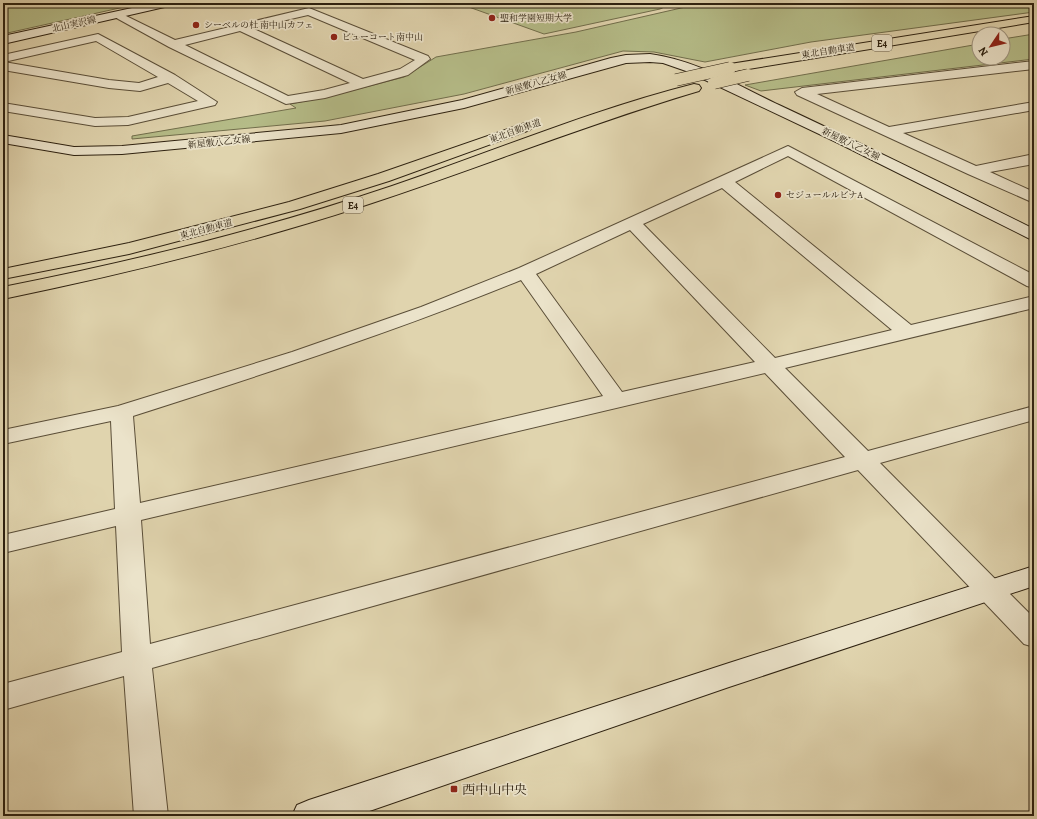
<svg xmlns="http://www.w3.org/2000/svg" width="1037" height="819" viewBox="0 0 1037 819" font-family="Alegreya,'Noto Serif JP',serif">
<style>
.green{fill:#b5bc88;stroke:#716e4c}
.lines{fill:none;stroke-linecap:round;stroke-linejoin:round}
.street-casing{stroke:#5a4e38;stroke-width:2}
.secondary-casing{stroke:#2d2110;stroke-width:2}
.highway-casing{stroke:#2d2110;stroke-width:2}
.street{fill:#ebe3ca;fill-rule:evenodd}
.secondary{fill:#ebe3ca;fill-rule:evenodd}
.highway{fill:#e0d4ae;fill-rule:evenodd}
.highway-bridge-casing{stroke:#2d2110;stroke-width:13;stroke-linecap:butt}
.highway-bridge{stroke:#e0d4ae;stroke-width:12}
.poi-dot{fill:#8f2418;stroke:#ebe3ca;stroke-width:1.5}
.labels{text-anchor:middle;stroke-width:3.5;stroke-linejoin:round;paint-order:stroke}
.far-poi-label{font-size:9px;fill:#2d2110;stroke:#ebe3ca;text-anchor:start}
.far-street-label{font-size:9px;fill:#2d2110;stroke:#ebe3ca}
.shield{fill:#ebe3ca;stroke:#665b48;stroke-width:1}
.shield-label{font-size:10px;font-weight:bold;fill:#2d2110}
.near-poi-label{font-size:13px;fill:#2d2110;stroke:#ebe3ca;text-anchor:start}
</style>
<rect width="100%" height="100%" fill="#e0d4ae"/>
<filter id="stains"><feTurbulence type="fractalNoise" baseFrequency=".005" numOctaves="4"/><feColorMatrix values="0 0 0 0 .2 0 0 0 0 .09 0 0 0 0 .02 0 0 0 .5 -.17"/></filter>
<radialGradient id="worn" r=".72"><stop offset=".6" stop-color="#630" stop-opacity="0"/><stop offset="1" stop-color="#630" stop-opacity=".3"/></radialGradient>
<g class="green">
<polygon points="3,3 142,3 3,34"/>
<polygon points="476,3 673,3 660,9 544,34 466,6"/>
<polygon points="703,3 1034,3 1034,12 811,42 705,62 654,52 623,51 464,94 325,121 132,139 132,136 296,108 290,104 331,96 404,77 436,57 576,32"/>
<polygon points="1034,34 1034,59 761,91 745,85 979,44 979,58 1003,58 1003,39"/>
</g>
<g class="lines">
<defs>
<g id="street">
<path d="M309 8 428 56 430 59 408 75 325 98 286 104 169 47 111 15 116 12 120 13 175 40ZM308 15 415 60 400 69 363 79 252 28ZM240 31 350 83 324 90 288 96 185 45Z"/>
<path d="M98 34 175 75 217 102 215 105 128 125 95 126 3 111V103L95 118 128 117 198 101 168 83 140 91 109 88 3 70V55ZM96 41 158 77 139 83 109 80 4 62Z"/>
<polygon points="1034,61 1034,69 817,94 889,127 1034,102 1034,110 903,133 976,166 1034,154 1034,164 990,172 1034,192 1034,203 968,174 797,95 795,92 802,88"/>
<path d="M788 146 1034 275V288L1027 286 788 156 735 182 911 325 1034 296V308L785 368 868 451 1034 406V420L880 463 1034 618V647L1024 644 858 470 152 668 168 816H134L124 676 3 710V684L122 652 116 526 3 553V535L115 509 111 421 3 444V430L118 406 292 352 421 307 519 268ZM722 188 892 330 775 358 643 224ZM630 230 755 362 622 392 536 274ZM521 280 603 396 140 503 133 416C264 374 394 332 521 280ZM765 373 845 457 150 644 141 520Z"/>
</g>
<g id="secondary">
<polygon points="155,3 174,3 169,6 3,44 3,36"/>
<path d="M650 54C696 60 737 85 779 105 865 145 949 187 1034 229V241L836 142 686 71 663 63 650 62 626 63 464 108 341 133 122 154 74 155 3 143V135L74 147 122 146 341 125 462 100 611 58 626 55Z"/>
<polygon points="1034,566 1034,586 729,687 355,816 292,816 297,805 309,800 729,663"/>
</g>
<g id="highway">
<polygon points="1034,16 1034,22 730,72 724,68 730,64"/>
<path d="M694 84 699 85 701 88 699 91C584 125 474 170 360 207 243 245 124 274 3 299V287C135 261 265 229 392 186 492 152 591 110 694 84Z"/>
<polygon points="525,123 530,124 532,127 530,130 389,181 300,209 129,254 3,279 3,269 129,243 289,202 378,174"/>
</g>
</defs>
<use href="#street" class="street-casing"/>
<use href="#secondary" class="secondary-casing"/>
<use href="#highway" class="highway-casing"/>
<use href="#street" class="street"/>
<use href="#secondary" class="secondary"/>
<use href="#highway" class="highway"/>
<defs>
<g id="highway-bridge">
<polyline points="676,80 730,68"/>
<polyline points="714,83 748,75"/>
</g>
</defs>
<use href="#highway-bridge" class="highway-bridge-casing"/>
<use href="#highway-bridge" class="highway-bridge"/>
</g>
<g class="poi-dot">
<circle cx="492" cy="18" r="4"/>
<circle cx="196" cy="25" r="4"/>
<circle cx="334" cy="37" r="4"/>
<circle cx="778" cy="195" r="4"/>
<rect x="450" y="785" width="8" height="8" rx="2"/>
</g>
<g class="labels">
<g class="far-poi-label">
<text x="500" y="21">聖和学園短期大学</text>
<text x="204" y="28">シーベルの杜 南中山カフェ</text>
<text x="342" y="40">ビューコート南中山</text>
<text x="786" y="198">セジュールルビナA</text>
</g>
<g class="far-street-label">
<text transform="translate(74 24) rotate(-13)" y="3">北山実沢線</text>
<text transform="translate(828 51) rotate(-9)" y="3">東北自動車道</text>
<text transform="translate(536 83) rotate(-16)" y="3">新屋敷八乙女線</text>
<text transform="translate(515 131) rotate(-20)" y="3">東北自動車道</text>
<text transform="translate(219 142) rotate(-6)" y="3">新屋敷八乙女線</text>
<text transform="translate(851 144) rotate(26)" y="3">新屋敷八乙女線</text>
<text transform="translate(206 229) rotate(-15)" y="3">東北自動車道</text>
</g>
<g class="shield">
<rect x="872" y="35" width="20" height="16" rx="3"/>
<rect x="343" y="197" width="20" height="16" rx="3"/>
</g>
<g class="shield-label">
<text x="882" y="47">E4</text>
<text x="353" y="209">E4</text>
</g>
<g class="near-poi-label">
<text x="462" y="794">西中山中央</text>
</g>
</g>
<rect width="1037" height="819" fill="none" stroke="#e0d4ae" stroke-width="16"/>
<rect x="4" y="4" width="1029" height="811" fill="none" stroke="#2d2110" stroke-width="2"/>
<rect x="8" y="8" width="1021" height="803" fill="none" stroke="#2d2110"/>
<g transform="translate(991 46) rotate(235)"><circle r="19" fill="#ebe3ca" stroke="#9f9580"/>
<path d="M0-3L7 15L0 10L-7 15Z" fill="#8f2418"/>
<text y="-6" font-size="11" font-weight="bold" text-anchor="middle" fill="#2d2110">N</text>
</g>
<rect width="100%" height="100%" filter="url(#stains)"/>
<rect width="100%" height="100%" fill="url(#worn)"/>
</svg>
